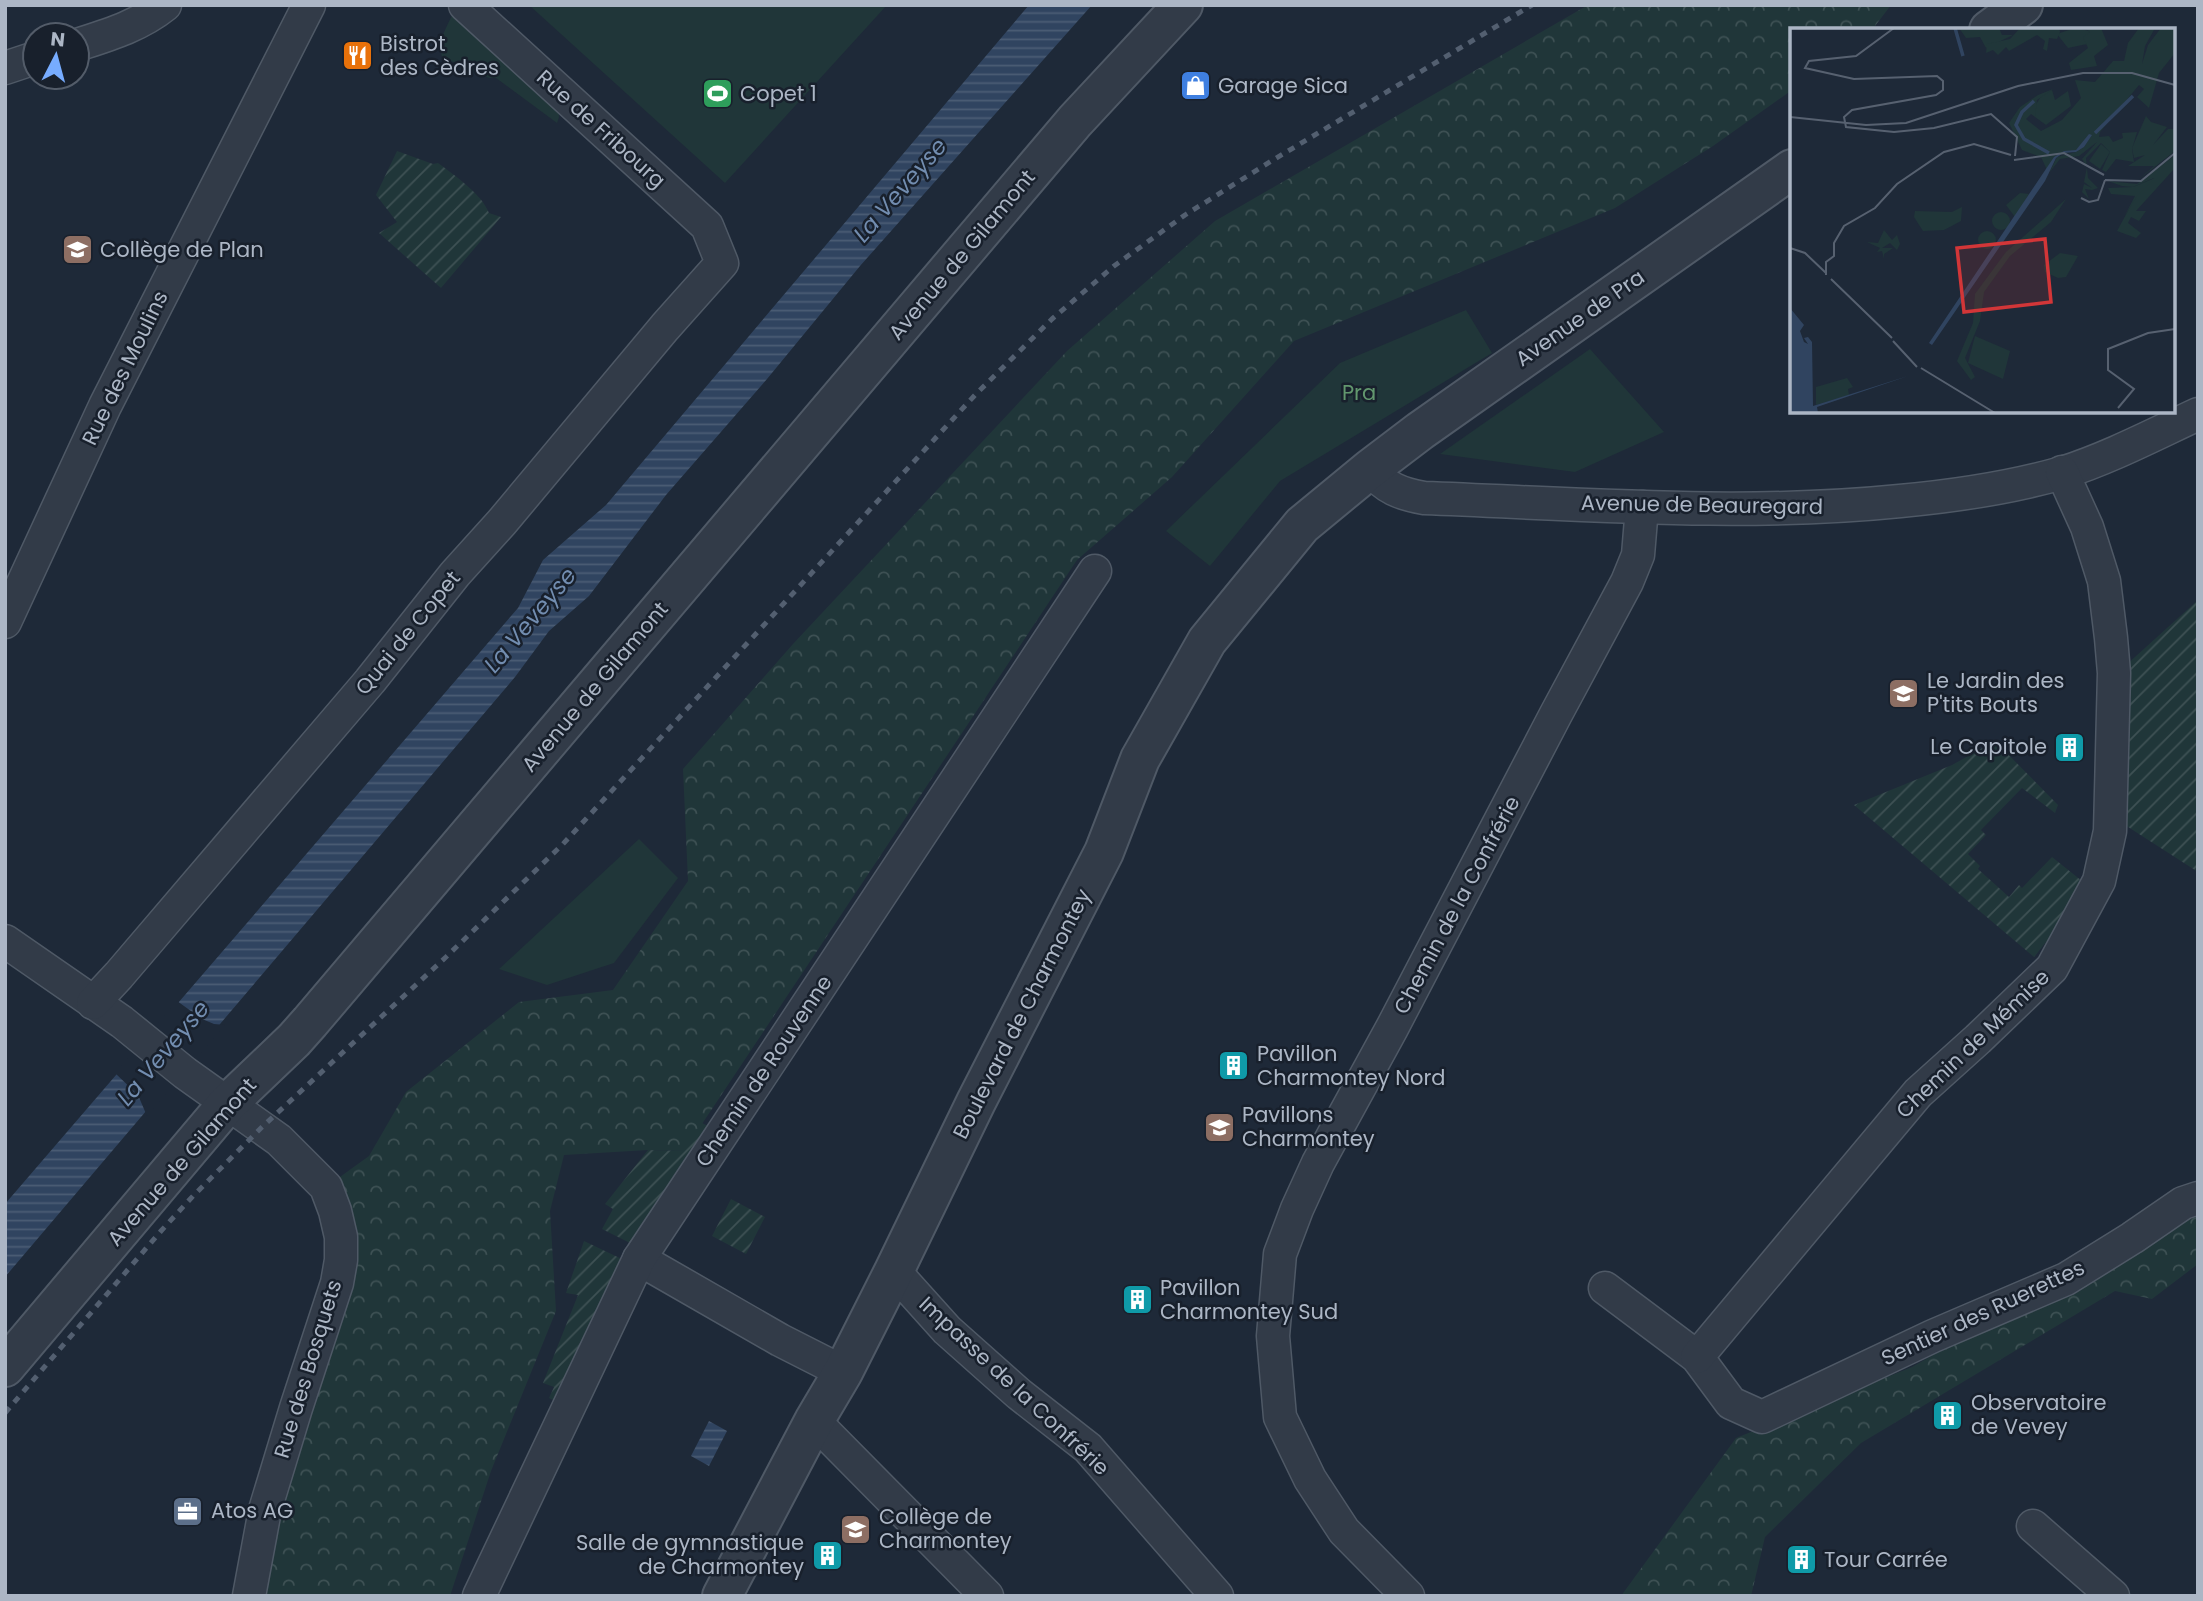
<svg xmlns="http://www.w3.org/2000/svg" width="2203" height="1601" viewBox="0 0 2203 1601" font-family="Poppins,sans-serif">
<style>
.green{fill:#203639}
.forest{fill:url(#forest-crowns)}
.garden{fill:url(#garden-furrows)}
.water{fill:url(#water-rules)}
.pier{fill:#1e2938}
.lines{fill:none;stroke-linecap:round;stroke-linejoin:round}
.minor-casing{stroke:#4f5966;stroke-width:35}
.tertiary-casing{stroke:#4f5966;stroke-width:42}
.minor{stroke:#323b48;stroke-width:32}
.tertiary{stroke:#323b48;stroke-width:38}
.rail{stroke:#535f70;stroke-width:5;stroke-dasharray:7 7;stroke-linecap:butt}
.labels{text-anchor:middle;stroke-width:5;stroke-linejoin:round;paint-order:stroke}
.poi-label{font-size:21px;fill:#acb6c5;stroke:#18202c;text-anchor:start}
.street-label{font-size:21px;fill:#acb6c5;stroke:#18202c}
.park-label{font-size:21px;fill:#62976e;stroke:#18202c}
.water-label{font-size:23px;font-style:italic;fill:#728db0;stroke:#18202c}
.inset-river{fill:none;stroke:#304460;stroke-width:3.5}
.inset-road{fill:none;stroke:#576170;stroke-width:2}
.view{fill:#d23638;fill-opacity:0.15;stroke:#d23638;stroke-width:3.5}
.inset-edge{fill:none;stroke:#acb6c5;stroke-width:3.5}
</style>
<defs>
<pattern id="forest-crowns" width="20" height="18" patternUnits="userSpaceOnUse" patternTransform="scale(1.75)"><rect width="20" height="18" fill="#203639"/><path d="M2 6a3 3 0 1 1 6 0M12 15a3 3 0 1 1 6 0" fill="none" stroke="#3e5154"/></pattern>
<pattern id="garden-furrows" width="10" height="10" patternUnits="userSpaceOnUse" patternTransform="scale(1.75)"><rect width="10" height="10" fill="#203639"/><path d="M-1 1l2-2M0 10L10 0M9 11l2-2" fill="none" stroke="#3e5154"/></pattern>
<pattern id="water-rules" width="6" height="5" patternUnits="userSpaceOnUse" patternTransform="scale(1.75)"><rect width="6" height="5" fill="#304460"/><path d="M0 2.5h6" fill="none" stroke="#4b5d75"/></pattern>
</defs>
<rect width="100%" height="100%" fill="#1e2938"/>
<g class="green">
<polygon points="529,5 887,5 725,183"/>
<polygon points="452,15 558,106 559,117 557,123 496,78 489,78 442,57 441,52 443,46 439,43"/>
<polygon points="1466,310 1492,353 1280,481 1210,566 1166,531 1340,363"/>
<polygon points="1590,349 1664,432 1575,472 1440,454"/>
<polygon points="639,839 678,878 614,963 547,985 499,969"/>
</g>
<g class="forest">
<polygon points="1588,5 1891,5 1872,30 1792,30 1792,90 1713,146 1615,208 1294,341 1172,477 1077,560 684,1151 648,1150 564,1155 550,1211 556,1311 491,1471 450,1596 249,1596 327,1315 326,1187 369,1156 406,1092 519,1002 613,990 688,881 683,769 793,644 1067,351 1215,221"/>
<polygon points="2198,1208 2198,1264 2152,1299 2115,1291 1861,1443 1765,1537 1751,1596 1621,1596 1736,1438 1912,1367 2183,1214"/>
</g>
<g class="garden">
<path d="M397 151 433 164 438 163C454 175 482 194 489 213L501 217 441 288 379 233 397 222 376 195Z"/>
<polygon points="2198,600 2198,872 2125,825 2125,666"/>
<polygon points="1995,741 2058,805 2055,813 2022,788 1981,830 1986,835 1968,854 1980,866 1978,869 2009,897 2019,885 2022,888 2052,857 2082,881 2059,926 2034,957 1854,805 1952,765"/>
<polygon points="702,1123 718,1131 636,1246 602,1229 613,1209 605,1204 648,1150 683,1151"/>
<polygon points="731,1199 765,1217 746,1254 712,1236"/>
<polygon points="584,1241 626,1261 559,1403 549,1398 554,1387 543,1383 578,1295 566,1293"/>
</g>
<g class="water">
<polygon points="1029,5 1092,5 860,266 767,379 666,495 589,596 549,631 515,677 5,1277 5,1204 518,608 543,560 606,505"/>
<polygon points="709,1421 727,1431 709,1466 691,1456"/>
</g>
<polygon class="pier" points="177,1001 202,1019 214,1024 225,1025 147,1116 138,1095 115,1073"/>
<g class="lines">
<defs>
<g id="minor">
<path d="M77 45C108 35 139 26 165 5"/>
<polyline points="5,68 35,58"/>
<path d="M1370 469C1385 488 1401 494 1424 498 1583 504 1742 517 1900 501 1954 496 2009 488 2062 473 2109 458 2153 435 2198 414"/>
<polyline points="5,622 105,406 309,5"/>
<polyline points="5,941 122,1022 185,1073 279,1140 326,1187 335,1211 341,1237 341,1260 337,1283 296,1408 265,1510 249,1596"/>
<polyline points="93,1003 119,975 370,681 455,574 502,522 665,327 722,263 707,226 465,5"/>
<polyline points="639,1259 780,1340 843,1372"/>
<polyline points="894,1271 947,1330 1019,1394 1088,1448 1217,1596"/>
<polyline points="1605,1288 1697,1357 1731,1403 1762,1417 1933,1336 2066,1279 2132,1238 2183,1203 2198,1198"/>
<polyline points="1697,1357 1918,1093 1978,1039 2052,968 2099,881 2110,831 2114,673 2111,638 2104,581 2087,527 2062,472"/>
<polyline points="814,1421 987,1596"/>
<polyline points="2033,1526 2113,1596"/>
<polyline points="479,1596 639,1259 1095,571"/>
<polyline points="1408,1596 1344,1531 1310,1479 1280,1417 1273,1336 1280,1254 1297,1209 1318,1163 1392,1028 1556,714 1627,582 1638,555 1642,507"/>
</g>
<g id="tertiary">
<polyline points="1989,30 2023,5"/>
<polyline points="5,1367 228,1103 294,1040 310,1022 1075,121 1183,5"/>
<polyline points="722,1596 814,1421 843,1372 894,1271 976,1102 1104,852 1140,759 1207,641 1302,525 1370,469 1420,431 1792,169"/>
</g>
</defs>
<use href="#minor" class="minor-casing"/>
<use href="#tertiary" class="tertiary-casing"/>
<use href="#minor" class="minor"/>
<use href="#tertiary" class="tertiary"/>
<polyline class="rail" points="5,1413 161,1231 193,1196 262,1127 446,957 563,844 975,395 1052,319 1114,266 1185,215 1273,160 1532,5"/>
</g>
<defs>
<symbol id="restaurant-square" viewBox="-11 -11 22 22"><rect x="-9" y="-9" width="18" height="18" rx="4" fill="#e8710a" stroke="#18202c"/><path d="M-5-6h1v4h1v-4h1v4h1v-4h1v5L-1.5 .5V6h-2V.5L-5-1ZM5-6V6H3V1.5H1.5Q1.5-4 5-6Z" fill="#fff"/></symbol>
<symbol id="shop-square" viewBox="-11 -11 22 22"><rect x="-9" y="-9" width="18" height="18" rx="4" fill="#3f7fe0" stroke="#18202c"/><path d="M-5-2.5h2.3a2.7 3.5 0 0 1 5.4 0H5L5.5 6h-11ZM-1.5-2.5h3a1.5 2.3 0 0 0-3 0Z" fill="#fff"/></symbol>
<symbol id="stadium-square" viewBox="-11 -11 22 22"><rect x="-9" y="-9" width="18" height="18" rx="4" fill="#2e9e5b" stroke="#18202c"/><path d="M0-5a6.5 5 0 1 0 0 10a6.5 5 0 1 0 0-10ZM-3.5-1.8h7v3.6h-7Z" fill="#fff"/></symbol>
<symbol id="school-square" viewBox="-11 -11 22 22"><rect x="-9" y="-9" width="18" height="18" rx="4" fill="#8d6e63" stroke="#18202c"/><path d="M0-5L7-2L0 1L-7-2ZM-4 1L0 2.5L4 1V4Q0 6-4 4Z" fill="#fff"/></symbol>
<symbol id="building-square" viewBox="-11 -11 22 22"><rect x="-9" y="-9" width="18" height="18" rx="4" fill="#0f9aa8" stroke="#18202c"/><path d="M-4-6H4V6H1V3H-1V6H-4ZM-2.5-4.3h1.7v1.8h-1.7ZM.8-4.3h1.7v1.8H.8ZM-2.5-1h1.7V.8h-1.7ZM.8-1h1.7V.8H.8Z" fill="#fff"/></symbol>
<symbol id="office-square" viewBox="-11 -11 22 22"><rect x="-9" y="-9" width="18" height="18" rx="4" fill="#5c6f8a" stroke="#18202c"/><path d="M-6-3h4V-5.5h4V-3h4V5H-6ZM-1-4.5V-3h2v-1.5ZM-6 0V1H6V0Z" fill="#fff"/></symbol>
</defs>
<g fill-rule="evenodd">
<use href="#restaurant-square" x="340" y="38" width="35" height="35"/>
<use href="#shop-square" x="1178" y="68" width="35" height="35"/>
<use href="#stadium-square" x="700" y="76" width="35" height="35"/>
<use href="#school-square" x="60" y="232" width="35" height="35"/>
<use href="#school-square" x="1886" y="676" width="35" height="35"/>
<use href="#building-square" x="2052" y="730" width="35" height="35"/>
<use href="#building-square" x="1216" y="1048" width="35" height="35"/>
<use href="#school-square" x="1202" y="1110" width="35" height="35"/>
<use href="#building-square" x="1120" y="1282" width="35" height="35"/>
<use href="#building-square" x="1930" y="1398" width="35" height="35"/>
<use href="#office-square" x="170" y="1494" width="35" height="35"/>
<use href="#school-square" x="838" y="1512" width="35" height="35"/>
<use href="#building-square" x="810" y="1538" width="35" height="35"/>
<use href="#building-square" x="1784" y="1542" width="35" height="35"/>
</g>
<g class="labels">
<g class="poi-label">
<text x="380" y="51">Bistrot<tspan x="380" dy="24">des Cèdres</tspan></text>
<text x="1218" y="93">Garage Sica</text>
<text x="740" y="101">Copet 1</text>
<text x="100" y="257">Collège de Plan</text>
<text x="1927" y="688">Le Jardin des<tspan x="1927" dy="24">P'tits Bouts</tspan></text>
<text x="2047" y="754" text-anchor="end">Le Capitole</text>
<text x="1257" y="1061">Pavillon<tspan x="1257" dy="24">Charmontey Nord</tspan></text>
<text x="1242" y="1122">Pavillons<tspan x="1242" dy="24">Charmontey</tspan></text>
<text x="1160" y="1295">Pavillon<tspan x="1160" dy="24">Charmontey Sud</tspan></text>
<text x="1971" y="1410">Observatoire<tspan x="1971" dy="24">de Vevey</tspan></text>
<text x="211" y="1518">Atos AG</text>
<text x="879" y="1524">Collège de<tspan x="879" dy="24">Charmontey</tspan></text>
<text x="804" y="1550" text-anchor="end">Salle de gymnastique<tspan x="804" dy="24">de Charmontey</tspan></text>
<text x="1824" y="1567">Tour Carrée</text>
</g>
<g class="street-label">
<text transform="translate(601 129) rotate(42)" y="7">Rue de Fribourg</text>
<text transform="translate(962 255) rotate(-50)" y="7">Avenue de Gilamont</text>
<text transform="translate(1580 318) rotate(-35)" y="7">Avenue de Pra</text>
<text transform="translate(125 368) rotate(-64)" y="7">Rue des Moulins</text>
<text transform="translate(1702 505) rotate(1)" y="7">Avenue de Beauregard</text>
<text transform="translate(408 633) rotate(-51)" y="7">Quai de Copet</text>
<text transform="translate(595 687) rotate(-50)" y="7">Avenue de Gilamont</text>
<text transform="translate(1457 905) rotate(-62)" y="7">Chemin de la Confrérie</text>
<text transform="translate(1022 1014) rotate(-63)" y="7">Boulevard de Charmontey</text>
<text transform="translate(1973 1044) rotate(-44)" y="7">Chemin de Mémise</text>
<text transform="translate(764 1071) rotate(-56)" y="7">Chemin de Rouvenne</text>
<text transform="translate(182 1162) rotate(-49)" y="7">Avenue de Gilamont</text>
<text transform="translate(1983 1313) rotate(-25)" y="7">Sentier des Ruerettes</text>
<text transform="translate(308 1369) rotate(-73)" y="7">Rue des Bosquets</text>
<text transform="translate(1014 1386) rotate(43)" y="7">Impasse de la Confrérie</text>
</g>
<g class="park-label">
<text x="1359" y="400">Pra</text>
</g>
<g class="water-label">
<text transform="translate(900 190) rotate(-49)" y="8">La Veveyse</text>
<text transform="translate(530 620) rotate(-50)" y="8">La Veveyse</text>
<text transform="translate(163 1053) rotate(-50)" y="8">La Veveyse</text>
</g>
</g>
<g transform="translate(1790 28)">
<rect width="385" height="385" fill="#1e2938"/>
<path d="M169 0H209L212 7H223L196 20 190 9 176 10ZM285 0 300 3 297 16 278 20 267 6ZM262 62 265 72 278 63 281 78 256 97 245 89 243 81 252 67ZM356 88 361 94 377 99 363 117 378 101H385V123L349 151 364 138H338L355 127 344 130 342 120ZM385 127V140L346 183H356L349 193 341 189 338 195 351 205 346 210 327 203 346 168 364 150 343 159 332 158 318 153 347 156ZM230 165 239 166 225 189 216 177ZM172 179 171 193 154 202 133 203 124 189 125 183 162 184ZM202 193a9 9 0 1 1 18 0a9 9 0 1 1-18 0ZM188 212a9 9 0 1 1 18 0a9 9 0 1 1-18 0ZM57 350 63 359 58 361 59 367 26 377V359Z" fill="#203639"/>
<path d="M230 0H269L270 4 267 11 259 10 257 23 253 21 255 13 247 7 219 23 216 19 208 27 203 22 196 25 197 16 220 11ZM295 0H311L318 17 304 28 307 38 281 42 279 35 298 20 293 9 300 4ZM349 0H365L355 18 352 36 358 17 371 0H385V25L369 45 359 80 347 69 354 61 349 57 310 104 309 109 319 108 323 114 333 110 332 105 347 104 342 121 344 134 326 131 316 144 312 142 320 124 311 115 296 130 298 150 308 160 302 162 295 161 299 171 292 164 294 156 302 160 294 154 297 139 292 131 307 114 289 128 270 131 259 145 267 129 286 124 294 119 301 108 286 122 264 129 258 144 251 129 232 122 219 95 230 79 248 67 263 61 247 72 245 89 241 86 236 91 251 103 272 92 291 70 285 52 305 54 323 33H334L338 15ZM365 150 347 168 334 189 345 168 321 166 318 160 343 159ZM276 171 261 194 220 228 194 264 190 293 175 330 185 349 181 352 167 333 183 295 185 266 216 224Z" fill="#203639"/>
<path d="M185 308 220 323 213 351 178 335Z" fill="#203639"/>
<path d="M311 116 320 124 310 141 299 133ZM94 202 102 212 107 207 110 216 107 222 100 215 92 220H103L94 226V231L92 223 87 224 90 220 77 214 88 215ZM270 225 288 228 276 249 268 250 255 244 254 237Z" fill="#203639"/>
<path d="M299 106 302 107 294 119 286 124 273 125 266 130 255 153 142 317 139 315 264 129 274 123 286 122ZM0 280 14 297 10 303 14 314 18 316 14 310 18 309 22 314 23 378 118 348 27 379 28 385H0Z" fill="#304460"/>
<path class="inset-river" d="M165 0 173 28M244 73 232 84 226 97 234 111 259 125M305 105 343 68"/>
<path class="inset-road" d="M104 0 66 28 19 33 15 40 64 51 147 48 153 53V62L146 67 62 82 54 89 56 99 104 104 144 100 201 86 227 109 225 128M0 89 76 97 116 95 228 58 293 45H342L385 57M224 132 274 125 314 147M315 152 351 153 385 125M291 170 299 174 308 172 315 152M0 220 15 225 36 245M36 247V234L44 228V215L54 198 85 180 107 156 154 124 184 116 221 127M41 251 102 310M103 313 127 339M131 340 205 385M328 380 344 361 318 342V321L358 305 385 301"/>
<path class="view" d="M255 211 261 274 174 284 167 220Z"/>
<rect width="385" height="385" class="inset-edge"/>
</g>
<rect width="2203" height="1601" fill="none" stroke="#acb6c5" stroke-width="14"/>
<g transform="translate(56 56) rotate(6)"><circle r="33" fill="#18202c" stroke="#535c69" stroke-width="2"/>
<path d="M0-5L12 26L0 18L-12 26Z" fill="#77acff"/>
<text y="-10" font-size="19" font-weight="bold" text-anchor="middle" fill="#acb6c5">N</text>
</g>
</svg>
